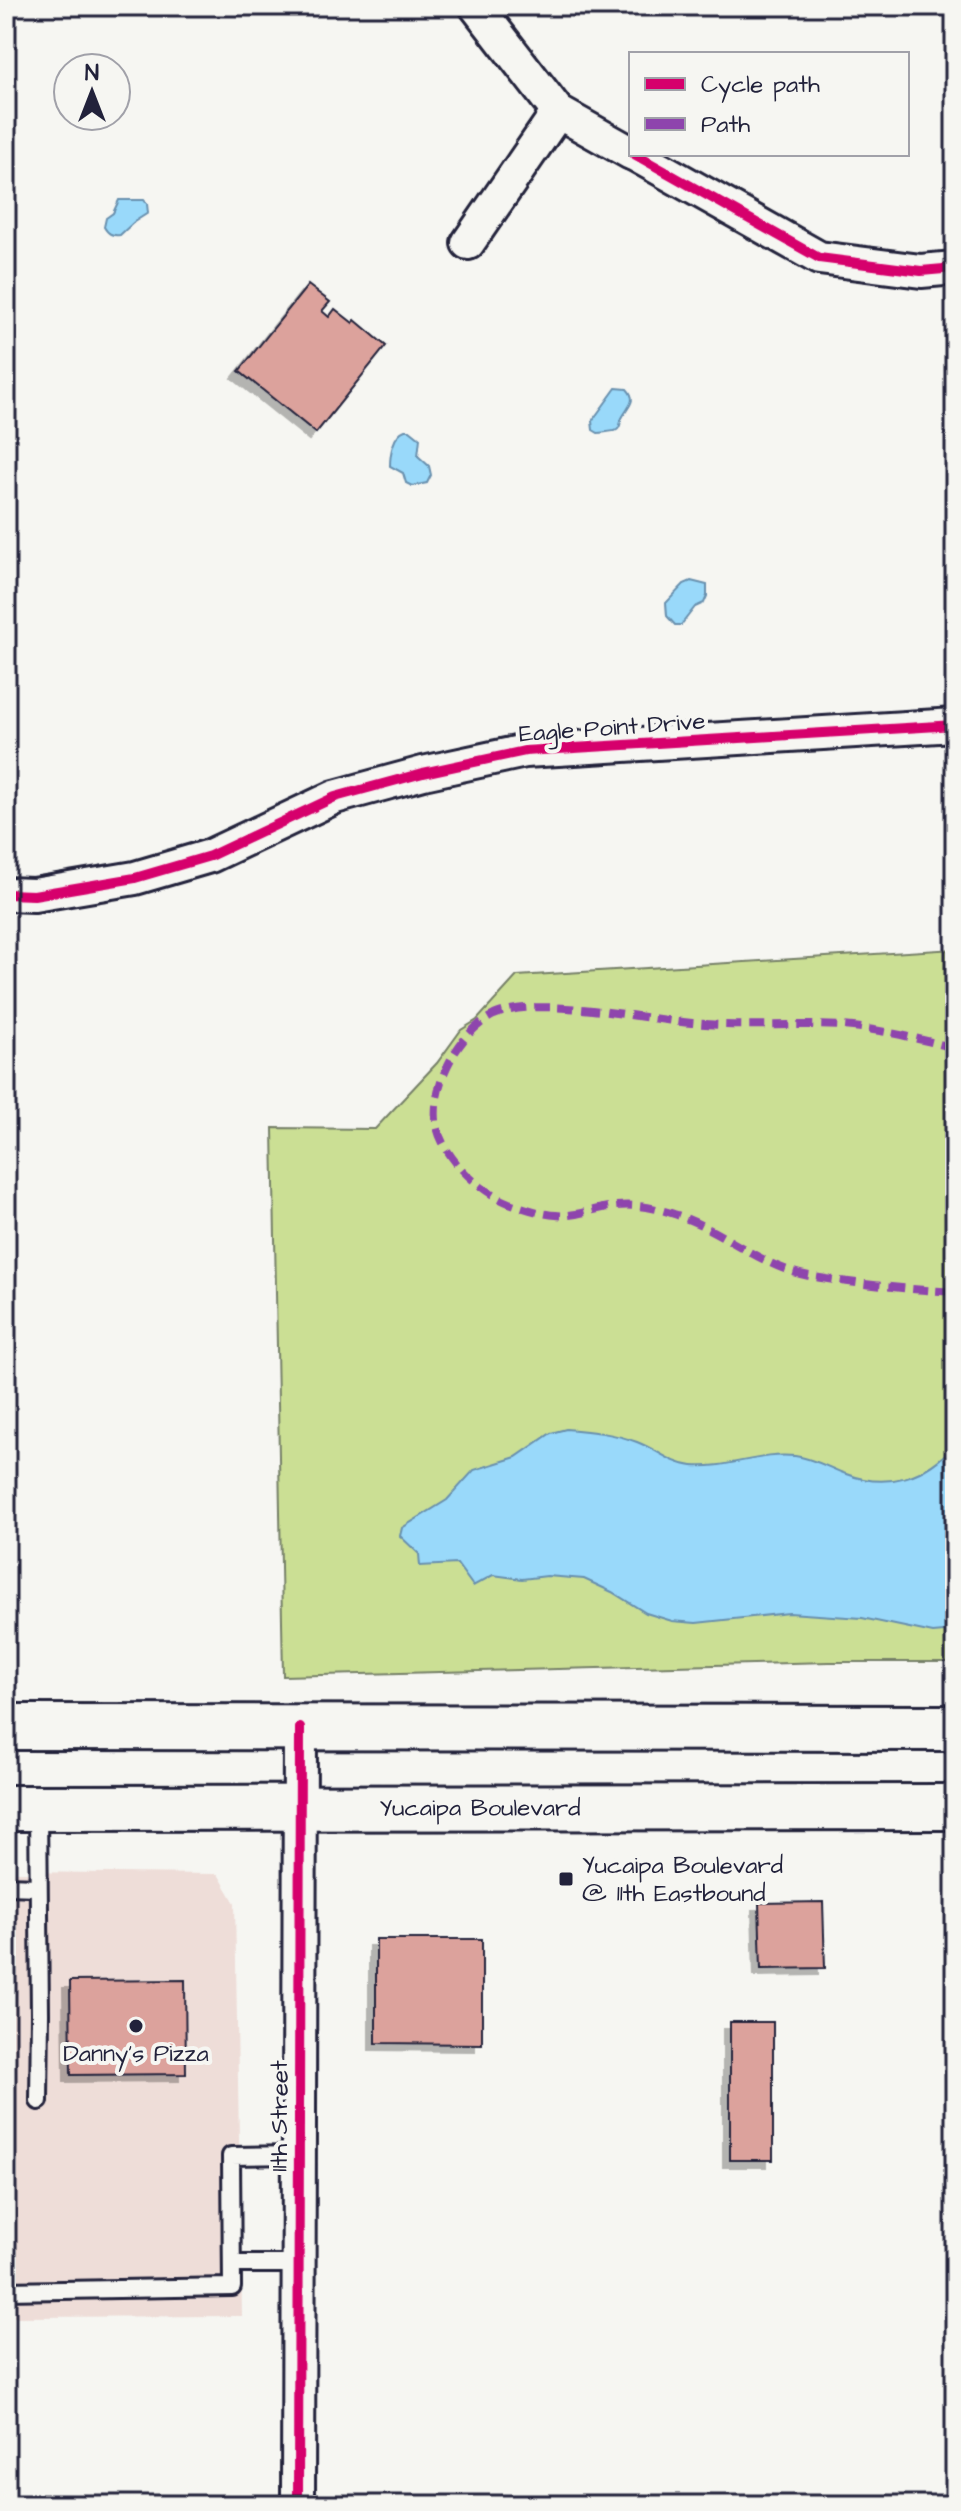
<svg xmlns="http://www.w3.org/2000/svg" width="961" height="2511" viewBox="0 0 961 2511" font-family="'Architects Daughter',sans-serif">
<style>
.built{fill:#eeddd8}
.green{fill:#cbdf94;stroke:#768068;stroke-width:2}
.water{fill:#99d9fa;stroke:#6990ae;stroke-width:2}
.building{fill:#dca29c;stroke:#22223b;stroke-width:2;filter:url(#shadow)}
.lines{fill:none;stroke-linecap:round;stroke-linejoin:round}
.lane-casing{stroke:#22223b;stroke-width:22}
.street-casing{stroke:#22223b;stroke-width:38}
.secondary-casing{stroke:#22223b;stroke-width:50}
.lane{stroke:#f6f6f2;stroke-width:16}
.street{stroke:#f6f6f2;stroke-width:32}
.secondary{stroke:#f6f6f2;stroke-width:44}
.quiet{stroke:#8e44ad;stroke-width:8;stroke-dasharray:16 8;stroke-linecap:butt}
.cycleway-casing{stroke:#f6f6f2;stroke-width:15}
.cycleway{stroke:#d6006c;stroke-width:10}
.poi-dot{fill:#22223b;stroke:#f6f6f2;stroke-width:3}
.labels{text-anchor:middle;stroke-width:8;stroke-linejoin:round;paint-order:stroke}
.street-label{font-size:24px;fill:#22223b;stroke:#f6f6f2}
.poi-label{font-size:24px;fill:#22223b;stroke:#f6f6f2;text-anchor:start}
</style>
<defs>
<filter id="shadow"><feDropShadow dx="-7" dy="7" stdDeviation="0" flood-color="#0004"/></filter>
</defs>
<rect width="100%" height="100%" fill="#f6f6f2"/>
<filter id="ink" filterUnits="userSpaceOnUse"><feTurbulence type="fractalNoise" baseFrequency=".0125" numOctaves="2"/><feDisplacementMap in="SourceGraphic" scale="16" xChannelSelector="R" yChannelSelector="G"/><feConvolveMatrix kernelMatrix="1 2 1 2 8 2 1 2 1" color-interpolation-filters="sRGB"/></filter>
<g filter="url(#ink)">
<polygon class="built" points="6,1872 218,1874 235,1903 242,2316 6,2317"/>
<polygon class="green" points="955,949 955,1662 829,1662 283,1676 273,1128 375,1129 437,1063 461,1030 477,1020 517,976"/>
<g class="water">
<path d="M119 200H144L147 204 148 213 134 222 120 235C112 236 108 234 104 227L106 218 113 213Z"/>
<path d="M616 388 627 389C638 401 628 406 622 418 620 422 621 427 617 430 614 432 603 432 598 433L593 430 592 421Z"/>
<path d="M405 430H410L420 438 418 456 429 466 431 475 427 483 412 486 406 483 403 473 390 466C390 455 393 434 405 430Z"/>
<polygon points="691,581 707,585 707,596 704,603 695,607 681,625 675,625 667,616 666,603 684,584"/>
<path d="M566 1429C590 1431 613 1433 637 1442 656 1449 672 1464 692 1466 727 1469 760 1452 795 1456 813 1458 829 1468 846 1474 888 1490 927 1477 955 1444V1631L933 1633 862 1618 789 1613 696 1623 672 1621 646 1613 612 1592 584 1579 547 1576 522 1579 493 1575 473 1586 457 1564 420 1566 419 1554 400 1536 402 1528 447 1500 474 1470 516 1457 551 1433Z"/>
</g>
<g class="building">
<polygon points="308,285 330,302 322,311 329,317 335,309 353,323 355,320 386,346 316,433 239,371"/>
<polygon points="823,1902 825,1968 761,1969 759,1903"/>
<polygon points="376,1939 482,1939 482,2044 376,2043"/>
<polygon points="185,1980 186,2074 71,2075 70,1981"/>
<rect x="730" y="2022" width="43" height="138"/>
</g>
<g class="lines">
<defs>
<g id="lane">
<polyline points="38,1810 40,2014 39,2101"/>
<polyline points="6,1886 38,1887"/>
<polyline points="232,2264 299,2264"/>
<polyline points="6,2291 232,2287 231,2156 299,2155"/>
</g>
<g id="street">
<polyline points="476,6 558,112 631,153"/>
<polyline points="634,154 819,258 921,271 955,268"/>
<polyline points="468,243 558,112"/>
<polyline points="6,894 34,895 135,878 210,856 335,797 423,773 525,751 955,725"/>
<polyline points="298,2505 300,1728"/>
</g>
<g id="secondary">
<polyline points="6,1727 955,1728"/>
<path id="s1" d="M6 1808 955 1807"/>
</g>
</defs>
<use href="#lane" class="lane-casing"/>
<use href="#street" class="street-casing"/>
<use href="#secondary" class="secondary-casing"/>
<use href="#lane" class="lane"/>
<use href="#street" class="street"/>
<use href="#secondary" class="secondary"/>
<path class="quiet" d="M955 1048C919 1039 880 1029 842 1026 792 1023 742 1028 692 1023 642 1019 539 995 494 1015 458 1032 429 1088 437 1127 444 1158 480 1192 509 1203 523 1208 541 1214 556 1215 572 1217 587 1211 603 1208 627 1203 651 1206 674 1214 712 1226 745 1253 782 1268 801 1276 821 1278 841 1281 879 1286 917 1290 955 1292"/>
<defs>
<g id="cycleway">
<polyline points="634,154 819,258 921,271 955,268"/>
<polyline points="6,894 34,895 135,878 210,856 335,797 423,773 525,751 955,725"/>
<polyline points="298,2505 300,1728"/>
</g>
</defs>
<use href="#cycleway" class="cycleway-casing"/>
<use href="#cycleway" class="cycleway"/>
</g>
</g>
<g class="poi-dot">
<rect x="558" y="1871" width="16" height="16" rx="4"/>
<circle cx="136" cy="2026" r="8"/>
</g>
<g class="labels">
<g class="street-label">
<text transform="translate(612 727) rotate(-4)" y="8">Eagle Point Drive</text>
<text dy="8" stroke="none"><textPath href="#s1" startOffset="474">Yucaipa Boulevard</textPath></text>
<text transform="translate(279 2116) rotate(-90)" y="8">11th Street</text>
</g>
<g class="poi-label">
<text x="582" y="1873">Yucaipa Boulevard<tspan x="582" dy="28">@ 11th Eastbound</tspan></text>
<text x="136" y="2061" text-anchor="middle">Danny's Pizza</text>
</g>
</g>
<rect width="961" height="2511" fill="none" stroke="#f6f6f2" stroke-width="32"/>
<rect x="16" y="16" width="929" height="2479" fill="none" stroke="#22223b" stroke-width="3" filter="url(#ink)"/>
<rect x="629" y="52" width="280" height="104" fill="#f6f6f2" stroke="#a1a1a9" stroke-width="2"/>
<rect x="645" y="78" width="40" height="12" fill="#d6006c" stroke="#a1a1a9" stroke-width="2"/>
<text x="701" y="92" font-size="24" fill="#22223b">Cycle path</text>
<rect x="645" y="118" width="40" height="12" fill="#8e44ad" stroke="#a1a1a9" stroke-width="2"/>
<text x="701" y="132" font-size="24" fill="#22223b">Path</text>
<g transform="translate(92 92)"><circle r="38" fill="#f6f6f2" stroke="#a1a1a9" stroke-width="2"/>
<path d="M0-6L14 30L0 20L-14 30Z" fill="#22223b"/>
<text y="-12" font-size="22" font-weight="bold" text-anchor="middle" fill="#22223b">N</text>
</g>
</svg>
